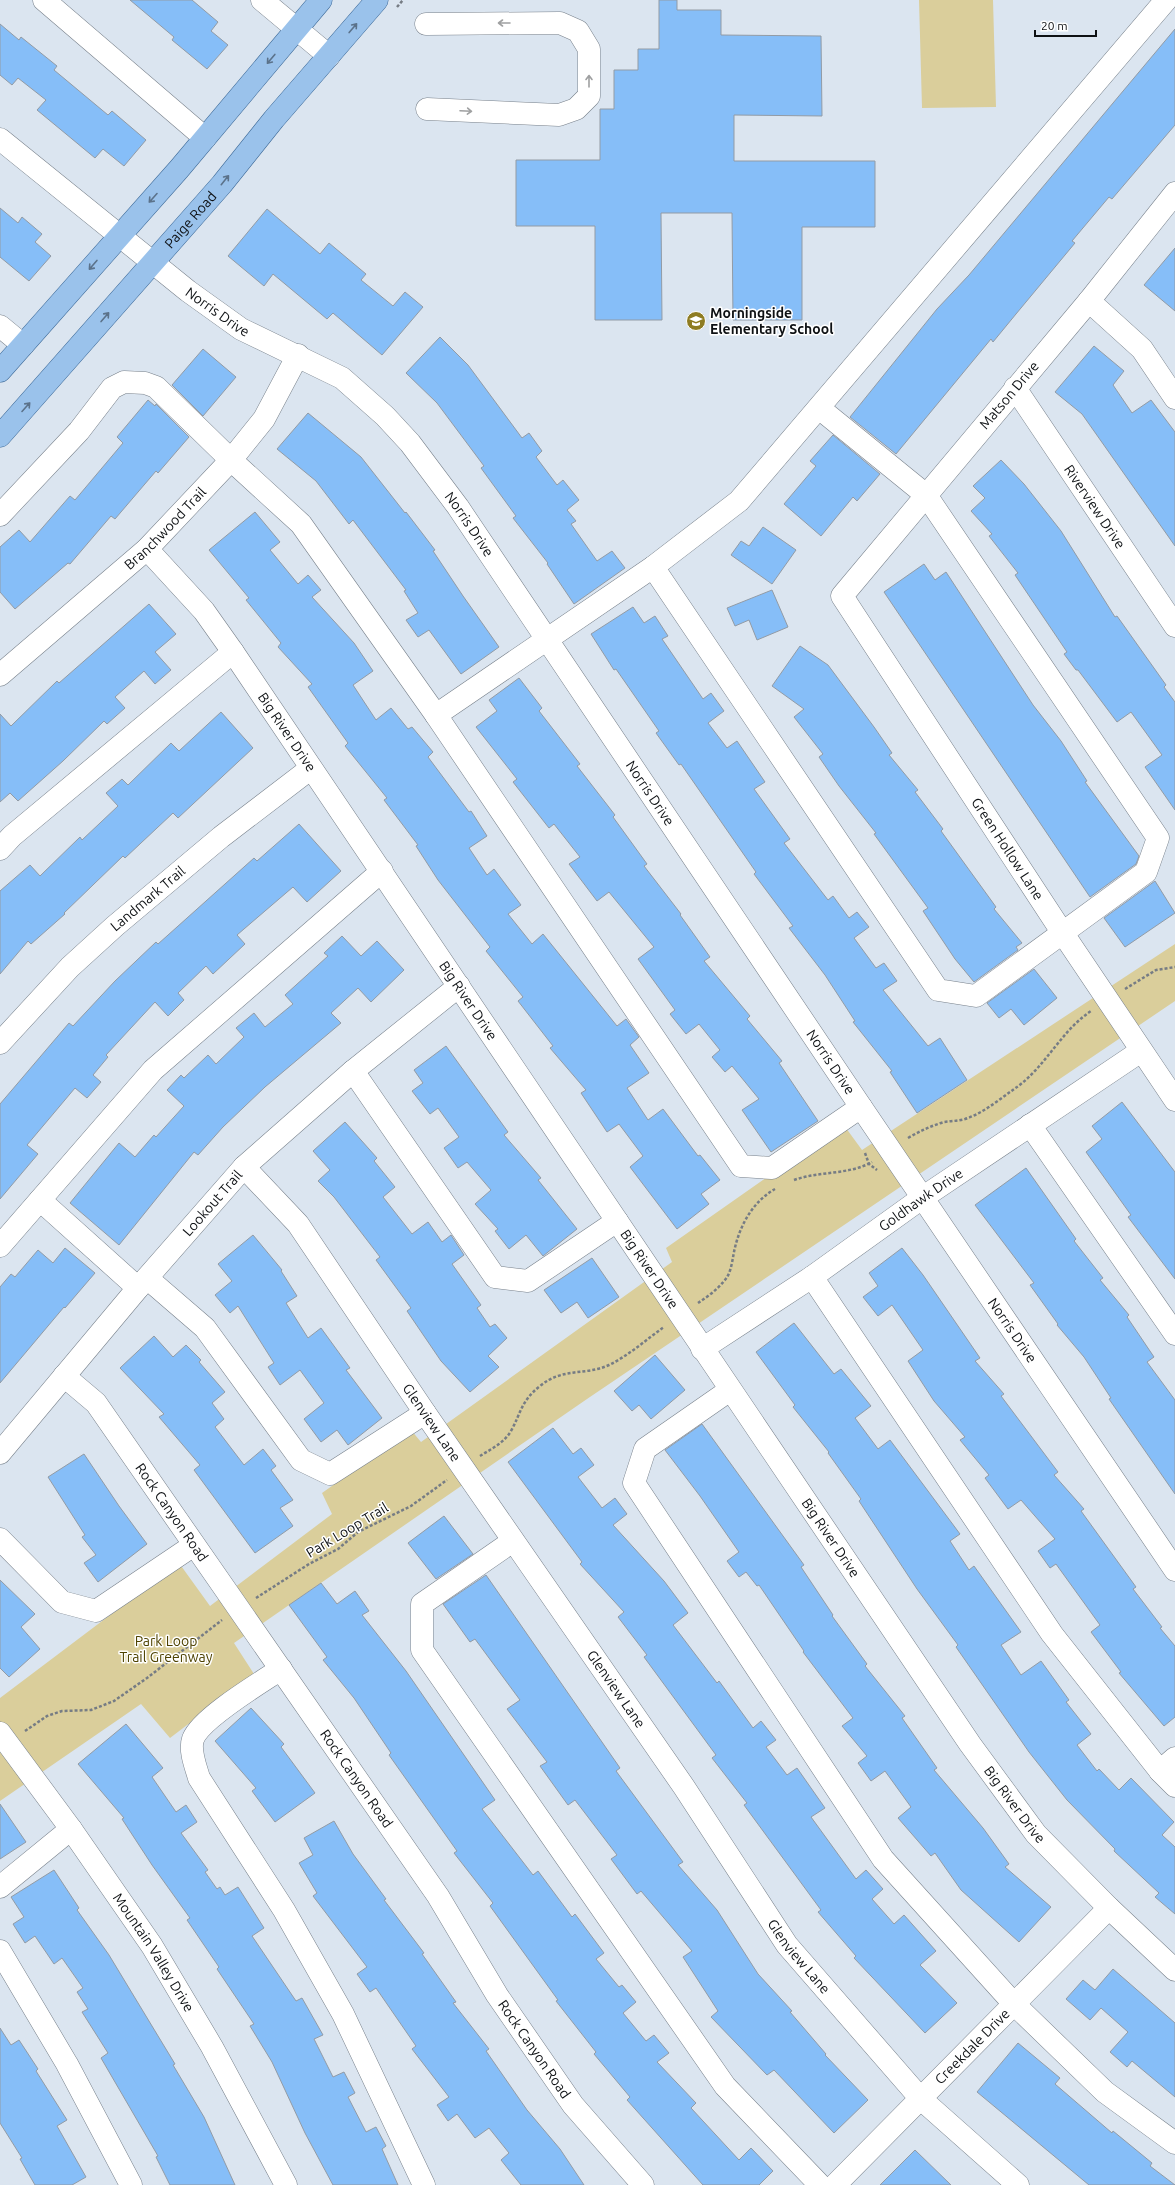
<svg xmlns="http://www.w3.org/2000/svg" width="1175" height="2185" viewBox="0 0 1175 2185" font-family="Ubuntu,sans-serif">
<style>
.green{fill:#dace9b}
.building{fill:#86bef8;stroke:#929ba5}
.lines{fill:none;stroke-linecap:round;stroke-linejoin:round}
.minor-casing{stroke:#78818b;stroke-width:23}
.major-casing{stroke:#3d6997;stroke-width:23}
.path{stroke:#767c84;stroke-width:2.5;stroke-dasharray:3 2;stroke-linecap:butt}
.minor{stroke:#fff;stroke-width:22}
.major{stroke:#9ac2eb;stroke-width:22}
.oneway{stroke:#9fa0a1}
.oneway2{stroke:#5b728a}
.labels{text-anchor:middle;stroke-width:3;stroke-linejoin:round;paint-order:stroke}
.street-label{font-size:14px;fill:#0e1114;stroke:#fff}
.poi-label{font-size:14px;font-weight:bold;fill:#0e1114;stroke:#fff;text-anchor:start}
.park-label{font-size:14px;fill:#4e4200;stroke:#fff}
</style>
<rect width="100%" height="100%" fill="#dbe5f0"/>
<g class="green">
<polygon points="919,0 993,0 996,107 922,108"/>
<polygon points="1175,944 1175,1001 587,1399 234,1643 254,1674 170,1738 141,1704 0,1801 0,1698 179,1563 210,1606 332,1514 322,1493 411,1430 421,1442 672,1262 666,1248 843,1124 862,1150"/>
</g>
<g class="building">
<polygon points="130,0 192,0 218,22 211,31 228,45 207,69 172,40 174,37"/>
<polygon points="659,0 677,0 677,10 721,10 721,35 821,36 822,116 734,115 734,161 875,161 875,227 802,227 802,320 733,320 732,213 661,213 662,320 595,320 595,226 516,226 516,160 600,160 600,109 614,109 614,70 638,70 638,49 659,49"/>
<polygon points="0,24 19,40 21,37 57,66 54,70 108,115 112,111 146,140 124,166 103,149 95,158 37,110 46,100 18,78 12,85 0,75"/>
<polygon points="1175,29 1175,125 1112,199 1109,197 1072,241 1075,243 1016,314 993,342 991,339 896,454 850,417 937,309 969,275"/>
<polygon points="0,208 18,223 22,217 42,234 35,242 51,256 29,281 0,257"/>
<polygon points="267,209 320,254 329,243 366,274 361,280 393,306 405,292 423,307 382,355 333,313 327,319 273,274 264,286 228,256"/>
<polygon points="1175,248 1175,311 1144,285"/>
<polygon points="440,337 468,365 522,438 529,433 542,451 536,457 557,485 563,480 579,500 567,510 576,521 571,524 597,561 612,551 625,568 574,604 547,564 548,563 513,518 516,516 481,468 484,466 437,403 406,373"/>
<polygon points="1094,346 1124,371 1113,385 1132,413 1151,400 1175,432 1175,546 1082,414 1055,392"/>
<polygon points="203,349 236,377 203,416 172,385"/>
<polygon points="148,400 155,406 156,404 189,437 158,473 156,471 115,519 111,516 70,564 68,563 15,609 0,592 0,547 19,530 30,542 70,496 75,500 123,443 117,437"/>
<polygon points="308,413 361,457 405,513 406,512 435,550 433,551 463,596 499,647 461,674 429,630 418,637 406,620 418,613 404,591 406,590 353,520 349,524 316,481 277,449"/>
<polygon points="833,435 880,474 857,501 853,497 821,536 784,504 816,466 810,461"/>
<polygon points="1001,460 1024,484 1061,531 1115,617 1117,616 1166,685 1164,687 1175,702 1175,810 1145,767 1162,755 1131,712 1117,722 1078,670 1076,670 1064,654 1067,652 1015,575 1018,573 989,536 992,534 971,511 985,498 973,486"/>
<polygon points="255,512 280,542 270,550 298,584 308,575 321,590 312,597 354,643 373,671 353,685 376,720 391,708 408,729 412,727 433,752 428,757 469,812 471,811 487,836 469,848 487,875 494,869 521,905 508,914 532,944 543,934 617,1026 626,1019 639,1037 630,1045 649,1073 627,1088 648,1120 663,1109 698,1156 700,1155 720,1180 701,1194 709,1204 677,1229 630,1167 643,1156 619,1124 607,1132 581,1093 586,1090 550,1048 553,1046 518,1001 523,997 486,951 490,947 438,880 416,846 418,845 384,800 387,798 345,746 348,743 308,687 312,684 278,647 281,643 246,600 249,598 209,550"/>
<polygon points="763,527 796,550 772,584 731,555 741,541 749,546"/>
<polygon points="924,564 935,580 946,572 1033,705 1061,741 1087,781 1085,782 1139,856 1136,864 1090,897 884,592"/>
<polygon points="772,590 788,627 757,640 749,620 735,626 727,608"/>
<polygon points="149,604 176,634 155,652 171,670 155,684 144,671 115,697 125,708 107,724 104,721 63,761 18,801 10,793 0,802 0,714 11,726 57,681 59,683"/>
<polygon points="633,607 644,623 655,616 668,636 662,639 703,699 711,693 724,711 708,723 727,748 737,741 765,782 754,789 790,839 784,843 828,900 833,896 849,918 857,912 869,927 854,938 876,968 884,963 897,981 883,990 928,1046 940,1038 967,1080 917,1113 890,1072 892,1071 853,1022 855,1021 825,975 789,928 793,926 754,874 756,872 681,764 679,765 656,733 659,731 616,669 614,670 591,634"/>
<polygon points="800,646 828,665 874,727 892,753 889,755 918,790 915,792 943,829 941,831 996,907 994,909 1022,943 1016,947 1018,950 974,982 955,959 923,911 928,908 874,834 876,833 839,786 819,757 823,754 794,717 804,709 772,686"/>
<polygon points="519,678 542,708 539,711 580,764 577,766 615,815 613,817 647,864 644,866 681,914 680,915 710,957 704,961 750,1016 747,1019 782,1061 779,1063 818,1121 771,1152 742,1110 759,1099 732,1066 725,1072 712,1057 720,1050 699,1024 686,1034 670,1014 675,1010 638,959 654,947 609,892 597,901 569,864 580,857 554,824 549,828 513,782 517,779 476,727 497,711 489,700"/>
<polygon points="221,712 253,748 178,818 173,813 125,858 123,856 64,913 65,914 31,944 28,941 0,974 0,891 30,865 40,876 80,837 82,840 118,806 106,793 122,779 128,785 171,743 179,751"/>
<polygon points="299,824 341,871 307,902 293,887 237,935 245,944 213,974 206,966 178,993 184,1000 168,1016 155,1002 106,1055 108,1057 93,1075 101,1082 87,1098 75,1088 27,1145 38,1154 0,1199 0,1104 69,1023 73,1026 115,981 156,942 158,944 254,858 257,861"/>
<polygon points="1155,881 1175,913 1125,947 1104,918"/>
<polygon points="342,936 361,956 377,941 404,970 371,1002 358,988 331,1013 341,1023 265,1087 223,1127 198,1155 194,1152 119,1245 70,1203 119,1143 135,1157 154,1135 156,1137 184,1106 167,1090 181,1075 184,1078 208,1055 216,1064 244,1037 236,1028 254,1013 265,1027 293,1004 285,995 328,956 324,953"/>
<polygon points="1034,969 1057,998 1024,1025 1011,1009 999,1018 987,1003"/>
<polygon points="446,1046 508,1132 504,1135 541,1178 538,1180 577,1229 543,1256 526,1235 509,1249 495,1231 498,1229 475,1204 491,1190 467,1162 458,1168 444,1148 459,1137 438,1108 430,1114 412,1091 423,1083 414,1070"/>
<polygon points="1122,1102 1175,1172 1175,1279 1128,1217 1131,1215 1086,1152 1102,1139 1092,1126"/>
<polygon points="345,1122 377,1158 374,1161 395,1187 383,1197 412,1234 428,1222 442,1242 451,1235 464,1255 452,1264 481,1305 477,1308 490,1327 495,1324 507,1338 488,1356 499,1367 470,1392 441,1361 407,1311 411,1308 376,1260 380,1257 334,1197 318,1181 330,1170 313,1151"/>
<polygon points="1026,1168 1076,1239 1074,1241 1103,1278 1100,1280 1129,1315 1127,1317 1154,1357 1147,1362 1175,1400 1175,1494 1109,1399 1111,1398 1084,1357 1057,1325 1058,1324 1030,1285 1034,1283 975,1205"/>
<polygon points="253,1235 282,1270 281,1271 297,1296 286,1303 308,1338 321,1328 350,1368 346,1370 382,1418 348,1445 337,1430 321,1442 304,1419 324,1403 300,1370 280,1385 268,1367 274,1363 238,1306 230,1313 215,1295 232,1281 218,1264"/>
<polygon points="65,1248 95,1273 65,1308 64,1307 0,1383 0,1287 11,1274 15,1277 38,1250 53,1263"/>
<polygon points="902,1248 923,1275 980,1358 975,1361 1004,1394 1001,1396 1058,1472 1054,1475 1084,1509 1081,1511 1136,1587 1133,1589 1162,1627 1160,1628 1175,1646 1175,1717 1164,1726 1119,1673 1121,1672 1091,1632 1100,1625 1056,1564 1050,1568 1038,1551 1055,1539 1021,1500 1008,1509 985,1478 989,1475 960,1440 965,1437 934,1401 908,1361 923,1350 892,1305 878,1316 863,1297 878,1286 869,1273"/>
<polygon points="592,1258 619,1297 588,1318 577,1302 561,1313 544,1290"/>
<polygon points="794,1323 834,1374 841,1369 871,1406 855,1418 878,1449 890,1440 960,1534 950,1541 969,1570 974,1566 1021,1632 1001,1645 1021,1675 1041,1661 1069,1700 1066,1702 1091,1734 1077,1745 1097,1771 1099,1769 1119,1790 1131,1778 1174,1822 1162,1835 1175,1847 1175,1914 1155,1897 1159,1893 1114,1851 1115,1849 1067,1800 1029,1752 956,1647 958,1645 917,1589 859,1501 861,1499 828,1453 829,1452 793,1407 795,1405 756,1352"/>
<polygon points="154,1336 173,1357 186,1345 201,1360 199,1362 225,1392 212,1403 224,1419 215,1427 244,1465 263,1449 276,1466 271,1470 293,1500 280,1508 293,1526 255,1553 194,1470 200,1465 159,1417 164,1414 120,1368"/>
<polygon points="655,1355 685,1390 651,1419 639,1405 632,1411 614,1391"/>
<polygon points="702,1424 804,1565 801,1567 833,1615 832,1616 867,1664 865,1666 905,1716 902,1718 937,1768 934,1770 983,1828 1009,1864 1005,1867 1051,1907 1019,1942 961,1890 935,1853 931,1856 898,1818 911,1807 885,1771 871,1781 858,1763 867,1756 842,1726 853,1718 803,1652 804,1651 759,1585 757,1586 746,1572 739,1577 727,1561 739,1552 700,1496 665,1450"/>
<polygon points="553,1428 573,1454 581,1448 594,1465 578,1477 602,1508 615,1498 627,1514 613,1525 664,1581 688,1613 673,1625 717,1683 719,1681 753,1728 761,1721 776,1740 766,1747 787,1775 797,1768 825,1808 811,1817 856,1879 866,1870 883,1889 872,1899 894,1924 904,1915 936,1951 920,1965 957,2003 925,2033 854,1958 856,1956 818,1912 821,1910 744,1805 747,1803 712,1758 716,1755 644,1657 647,1655 618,1617 624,1612 580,1564 582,1562 508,1462"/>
<polygon points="84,1454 119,1506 147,1544 98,1582 84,1563 96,1555 82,1537 85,1535 48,1477"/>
<polygon points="444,1516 473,1554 436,1579 408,1543"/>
<polygon points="486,1575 620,1768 616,1771 683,1862 678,1865 717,1910 758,1974 792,2011 790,2012 826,2054 825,2055 868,2100 834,2133 774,2070 767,2075 711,2017 718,2011 683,1957 692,1951 641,1891 637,1894 611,1859 617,1855 575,1800 568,1805 540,1766 547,1762 507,1709 520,1700 475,1639 470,1642 443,1604"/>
<polygon points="0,1580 35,1614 21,1627 40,1649 9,1677 0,1668"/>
<polygon points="321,1583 337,1604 355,1591 369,1611 362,1615 406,1671 495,1800 482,1809 533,1875 538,1871 572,1917 575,1914 604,1953 596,1959 619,1987 622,1985 636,2002 623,2013 646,2041 654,2035 669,2053 657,2062 696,2103 691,2108 739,2160 751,2148 773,2171 759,2185 703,2185 627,2100 630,2097 594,2054 596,2052 556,2001 558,2000 490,1906 493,1903 454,1853 457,1851 389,1755 391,1753 354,1698 323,1660 327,1657 289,1605"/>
<polygon points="251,1708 284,1744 281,1747 315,1793 275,1822 252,1791 256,1788 215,1741"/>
<polygon points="126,1724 163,1768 152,1777 176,1812 186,1805 197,1822 181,1833 208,1870 205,1872 217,1889 220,1887 225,1895 238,1887 264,1928 252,1936 296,2001 302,1998 323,2035 314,2039 333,2077 344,2072 355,2093 348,2097 366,2132 376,2127 386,2146 382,2149 398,2185 333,2185 305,2133 272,2062 250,2026 254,2024 217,1969 219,1967 187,1920 190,1918 152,1865 122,1819 124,1818 78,1764"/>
<polygon points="0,1804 26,1842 0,1859"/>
<polygon points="334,1821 353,1854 386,1899 384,1900 424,1953 422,1954 456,2002 453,2003 489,2049 486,2051 527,2110 560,2149 584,2185 521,2185 501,2160 509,2153 489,2128 475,2138 457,2114 448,2121 437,2105 449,2097 412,2049 416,2046 376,1988 370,1992 357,1974 367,1967 313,1896 317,1893 299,1863 313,1855 304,1838"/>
<polygon points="54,1870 79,1908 77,1910 109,1955 175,2064 173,2065 204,2117 235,2185 170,2185 156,2157 158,2156 101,2058 108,2053 82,2012 88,2009 77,1992 83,1988 62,1958 54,1964 35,1936 25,1943 13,1924 24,1917 11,1897"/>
<polygon points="1113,1969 1175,2023 1175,2097 1132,2061 1127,2067 1110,2052 1128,2032 1101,2008 1090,2020 1066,1999 1083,1980 1095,1990"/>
<polygon points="0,2028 11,2045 19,2040 38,2069 36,2071 67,2120 57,2126 86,2177 72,2185 35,2185 20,2159 22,2158 0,2123"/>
<polygon points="1018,2043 1060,2078 1055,2084 1112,2133 1113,2131 1152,2163 1150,2166 1175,2185 1089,2185 977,2092"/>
<polygon points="915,2150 951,2185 880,2185"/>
</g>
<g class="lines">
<defs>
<g id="minor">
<polyline points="44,0 205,138"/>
<polyline points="262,0 329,56"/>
<polyline points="426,24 560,23 578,31 589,49 589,96 576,109 559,115 427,109"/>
<path id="s1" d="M0 139 188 291 241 329 342 378 385 416 410 443 458 507 861 1107 1175 1570"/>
<path id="s2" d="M1175 193 1089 301 842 596 1062 932 1175 1100"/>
<polyline points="1089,301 1142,349 1175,398"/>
<polyline points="0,326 23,345"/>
<path id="s3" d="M1015 388 1175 626"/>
<polyline points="0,515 79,431 112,388 124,382 145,383 156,387 231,460 301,524 436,715 653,567 739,501 1166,0"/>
<path id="s4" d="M147 549 204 611 233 652 970 1744 1036 1834 1109 1908 1175 1970"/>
<polyline points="653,567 938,990 976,996 1146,872 1158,838 926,495 819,408"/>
<path id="s5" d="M0 675 147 549 231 460 264 419 298 355"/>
<polyline points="436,715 741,1166 772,1168 861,1107"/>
<polyline points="0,849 12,836 233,652"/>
<path id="s6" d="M0 1043 70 967 115 926 221 837 310 769"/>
<polyline points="353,1071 495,1277 528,1281 617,1221"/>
<polyline points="1030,1125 1175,1334"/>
<path id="s7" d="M244 1167 298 1224 425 1413 684 1787 787 1945 921 2099 1018 2185"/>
<polyline points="40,1200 138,1288"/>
<polyline points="0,1246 153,1070 382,871"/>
<polyline points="812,1277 1052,1634 1160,1771 1175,1758"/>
<polyline points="147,1278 205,1328 301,1460 330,1474 425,1413"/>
<path id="s8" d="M702 1349 812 1277 922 1198 1141 1051"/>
<path id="s9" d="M64 1376 96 1403 438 1896 497 1995 573 2105 643 2185"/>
<polyline points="730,1390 645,1449 634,1483 883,1859 1014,2004 1105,2092 1175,2143"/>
<path id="s10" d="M0 1453 138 1288 244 1167 353 1071 459 986"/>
<polyline points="0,1539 62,1602 96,1611 194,1545"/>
<polyline points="513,1541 422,1604 422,1650 725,2086 820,2185"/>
<path d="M281 1669C260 1683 201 1718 193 1739 189 1751 196 1767 199 1778L284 1910 343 2014 424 2185"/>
<path id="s11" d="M0 1733 71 1829 152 1946 212 2047 286 2185"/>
<polyline points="1160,1771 1175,1786"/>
<polyline points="0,1887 71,1829"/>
<polyline points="0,1951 67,2064 131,2185"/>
<path id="s12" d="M835 2185 1109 1908"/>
</g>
<g id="major">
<polyline points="0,371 179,169 321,0"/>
<path id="s13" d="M0 436 222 184 274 119 377 0"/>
</g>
</defs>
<use href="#minor" class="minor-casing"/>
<use href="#major" class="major-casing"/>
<g class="path">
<polyline points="397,7 403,0"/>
<polyline points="1125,989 1156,970 1175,967"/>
<path d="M908 1138C920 1131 931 1126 944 1122 951 1121 958 1121 965 1119 984 1113 1001 1098 1017 1087 1046 1066 1061 1031 1091 1011"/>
<polyline points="865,1153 869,1164 877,1170"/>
<path d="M794 1180C819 1171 849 1175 872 1162"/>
<path d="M698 1303C707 1297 717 1290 724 1281 731 1274 732 1262 734 1252 739 1227 752 1202 775 1189"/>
<path d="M480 1456C491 1449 504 1443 511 1431 521 1413 521 1401 540 1386 563 1367 585 1376 609 1365 628 1356 647 1339 664 1327"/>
<polyline points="256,1598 309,1564 338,1549 358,1532 411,1506 447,1480"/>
<polyline points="25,1731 47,1716 62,1711 91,1710 114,1701 147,1678 222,1620"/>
</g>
<use href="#minor" class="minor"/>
<use href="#major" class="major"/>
</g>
<defs><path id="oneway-shaft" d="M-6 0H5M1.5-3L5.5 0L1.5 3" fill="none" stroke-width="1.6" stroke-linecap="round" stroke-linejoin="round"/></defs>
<g class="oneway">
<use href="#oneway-shaft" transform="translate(504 23) rotate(180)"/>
<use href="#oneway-shaft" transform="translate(589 81) rotate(-90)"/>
<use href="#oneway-shaft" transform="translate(466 111) rotate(3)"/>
</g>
<g class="oneway2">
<use href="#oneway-shaft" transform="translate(353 28) rotate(-50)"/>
<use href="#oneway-shaft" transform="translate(271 59) rotate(130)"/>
<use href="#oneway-shaft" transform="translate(225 180) rotate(-51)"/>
<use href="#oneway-shaft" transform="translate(153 198) rotate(132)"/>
<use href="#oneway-shaft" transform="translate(93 265) rotate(131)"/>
<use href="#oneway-shaft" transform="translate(105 317) rotate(-49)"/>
<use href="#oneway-shaft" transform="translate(26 407) rotate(-48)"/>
</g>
<defs>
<symbol id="school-disc" viewBox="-11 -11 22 22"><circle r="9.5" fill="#8e7c22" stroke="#fff"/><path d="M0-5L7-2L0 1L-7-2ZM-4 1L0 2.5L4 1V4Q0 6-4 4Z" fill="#fff"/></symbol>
</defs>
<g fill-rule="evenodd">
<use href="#school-disc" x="685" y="310" width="22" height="22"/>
</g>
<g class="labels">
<g class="street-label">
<text dy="5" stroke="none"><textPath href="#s13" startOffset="288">Paige Road</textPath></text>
<text dy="5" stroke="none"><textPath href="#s1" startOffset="278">Norris Drive</textPath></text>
<text transform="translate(1009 395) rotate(-50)" y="5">Matson Drive</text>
<text dy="5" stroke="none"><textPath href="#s3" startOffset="143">Riverview Drive</textPath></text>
<text dy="5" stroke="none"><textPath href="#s1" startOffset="614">Norris Drive</textPath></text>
<text dy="5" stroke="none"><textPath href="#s5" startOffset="221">Branchwood Trail</textPath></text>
<text dy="5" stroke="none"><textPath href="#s4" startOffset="231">Big River Drive</textPath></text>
<text dy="5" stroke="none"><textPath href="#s1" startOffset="938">Norris Drive</textPath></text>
<text dy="5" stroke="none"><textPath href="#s2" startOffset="825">Green Hollow Lane</textPath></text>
<text dy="5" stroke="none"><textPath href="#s6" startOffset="207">Landmark Trail</textPath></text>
<text dy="5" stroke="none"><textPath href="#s4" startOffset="555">Big River Drive</textPath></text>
<text dy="5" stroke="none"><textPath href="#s1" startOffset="1262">Norris Drive</textPath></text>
<text dy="5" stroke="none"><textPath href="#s8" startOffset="265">Goldhawk Drive</textPath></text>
<text dy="5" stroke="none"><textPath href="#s10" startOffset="328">Lookout Trail</textPath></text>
<text dy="5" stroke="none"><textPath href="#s4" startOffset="879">Big River Drive</textPath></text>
<text dy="5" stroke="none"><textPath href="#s1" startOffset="1586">Norris Drive</textPath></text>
<text dy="5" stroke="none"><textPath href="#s7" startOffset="318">Glenview Lane</textPath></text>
<text dy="5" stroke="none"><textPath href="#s9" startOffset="175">Rock Canyon Road</textPath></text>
<text transform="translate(347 1530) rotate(-31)" y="5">Park Loop Trail</text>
<text dy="5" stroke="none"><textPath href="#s4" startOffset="1203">Big River Drive</textPath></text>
<text dy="5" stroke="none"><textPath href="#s7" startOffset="642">Glenview Lane</textPath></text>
<text dy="5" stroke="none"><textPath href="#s9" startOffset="499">Rock Canyon Road</textPath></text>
<text dy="5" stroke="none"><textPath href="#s4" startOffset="1527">Big River Drive</textPath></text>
<text dy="5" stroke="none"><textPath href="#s11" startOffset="268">Mountain Valley Drive</textPath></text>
<text dy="5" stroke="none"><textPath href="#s7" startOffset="966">Glenview Lane</textPath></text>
<text dy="5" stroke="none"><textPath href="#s12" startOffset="195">Creekdale Drive</textPath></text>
<text dy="5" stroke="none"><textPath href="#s9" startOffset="823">Rock Canyon Road</textPath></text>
</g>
<g class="poi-label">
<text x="710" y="318">Morningside<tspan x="710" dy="16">Elementary School</tspan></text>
</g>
<g class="park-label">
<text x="166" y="1646">Park Loop<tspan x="166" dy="16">Trail Greenway</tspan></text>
</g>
</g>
<path d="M1035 30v6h61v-6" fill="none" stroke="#0e1114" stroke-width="2"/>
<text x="1041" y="30" font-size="12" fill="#0e1114" stroke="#ffffff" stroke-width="3" paint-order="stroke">20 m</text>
</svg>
